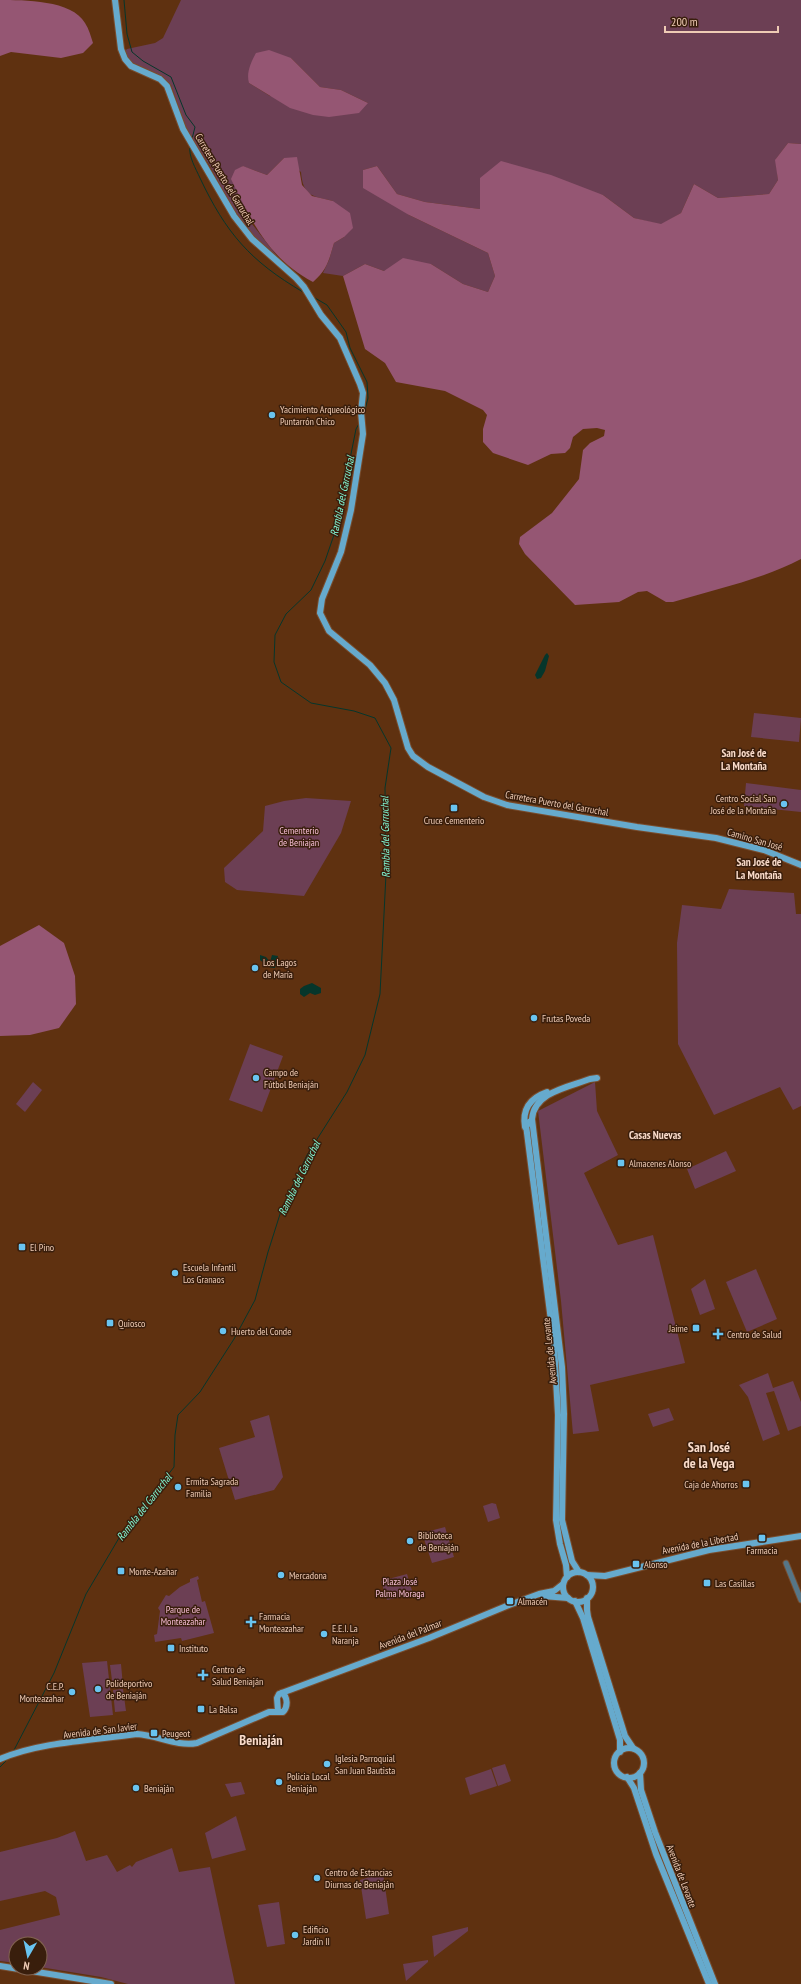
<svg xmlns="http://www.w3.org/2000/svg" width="801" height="1984" viewBox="0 0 801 1984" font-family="'PT Sans Narrow',sans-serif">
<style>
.green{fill:#6c3f54;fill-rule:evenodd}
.forest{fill:#955673}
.water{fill:#06362b}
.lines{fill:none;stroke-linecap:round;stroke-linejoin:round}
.stream{stroke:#06362b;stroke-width:1}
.minor-casing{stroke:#794d2e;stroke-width:7}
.major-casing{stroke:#794d2e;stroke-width:8}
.minor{stroke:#567687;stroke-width:5}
.major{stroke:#66aacd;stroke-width:6}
.poi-dot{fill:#69c4f0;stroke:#391e0c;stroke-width:1.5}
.labels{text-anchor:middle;stroke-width:3;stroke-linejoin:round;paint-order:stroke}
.street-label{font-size:10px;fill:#efcbb5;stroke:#391e0c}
.poi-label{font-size:10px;fill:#efcbb5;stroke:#391e0c;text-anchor:start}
.park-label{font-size:10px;fill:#f8bfd7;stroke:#391e0c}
.water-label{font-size:11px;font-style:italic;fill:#81f8d4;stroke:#391e0c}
.neighbourhood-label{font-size:11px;font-weight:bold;fill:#f9dbca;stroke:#391e0c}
.district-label{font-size:14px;font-weight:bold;fill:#f9dbca;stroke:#391e0c}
</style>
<rect width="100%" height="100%" fill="#5f3110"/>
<g class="green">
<path d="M181 0H801V144L788 143 776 159 778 180 769 194 718 198 694 184 681 213 661 225 634 218 603 195 480 178V209L425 202 397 194 377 166 363 170 409 215 488 253 495 276 488 292 463 284 431 264 384 271 365 264 343 276 323 273 329 260 334 243 344 237 333 201C312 196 303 196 301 172L284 158 267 175 242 166 252 224 277 256 262 247 231 206 210 166 187 131 171 85 165 80 129 62 125 51 127 49 155 43 163 38ZM291 58 320 87 341 90 368 103 270 96 249 83Z"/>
<polygon points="754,713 801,718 799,742 751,737"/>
<polygon points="746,783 801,790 801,812 744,806"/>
<polygon points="306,798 351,801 341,833 304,896 237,890 225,882 224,868 263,831 265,806 284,801"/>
<polygon points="729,889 794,893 796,914 801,914 801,1106 793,1110 780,1087 714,1115 678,1044 677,943 682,905 721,909"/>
<polygon points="250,1044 283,1056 262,1112 229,1100"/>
<polygon points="33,1082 42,1090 25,1112 16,1104"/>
<polygon points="595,1082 597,1111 618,1155 584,1173 618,1245 653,1235 685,1363 590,1385 599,1431 573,1434 561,1301 538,1111"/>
<polygon points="726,1151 736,1171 695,1189 687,1169"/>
<polygon points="756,1269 777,1319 747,1332 726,1282"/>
<polygon points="705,1279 715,1309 700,1315 691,1289"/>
<polygon points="768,1373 773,1388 793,1381 801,1402 801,1426 788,1431 774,1391 766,1393 780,1434 763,1441 748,1397 739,1385"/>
<polygon points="669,1408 674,1420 653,1427 648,1414"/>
<polygon points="269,1415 283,1477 274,1490 235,1500 219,1448 255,1437 250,1421"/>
<polygon points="492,1503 496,1504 500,1518 488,1522 483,1506"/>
<polygon points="445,1527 454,1557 432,1563 422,1533"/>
<polygon points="407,1574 413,1594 387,1600 381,1581"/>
<polygon points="198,1576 199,1579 197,1580 202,1602 205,1601 214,1633 182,1641 181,1638 155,1642 154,1635 157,1634 160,1611 158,1608 166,1595 169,1596 180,1587 190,1582 190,1579"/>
<polygon points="107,1661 113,1715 90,1717 82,1663"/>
<polygon points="121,1664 123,1686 113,1688 110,1665"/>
<polygon points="123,1689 126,1711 115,1712 113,1690"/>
<polygon points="505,1764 511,1781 498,1786 492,1768"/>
<polygon points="491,1769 497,1786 470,1795 465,1778"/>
<polygon points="241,1782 245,1794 231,1797 225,1784"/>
<polygon points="236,1816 246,1850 212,1859 205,1833"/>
<polygon points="75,1831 86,1861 107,1855 117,1872 130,1865 132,1867 136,1862 172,1848 179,1872 210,1867 235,1984 128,1984 101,1977 40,1967 40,1944 16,1944 16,1963 0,1961 0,1930 60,1915 56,1897 45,1891 0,1901 0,1852 57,1838"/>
<polygon points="383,1873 389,1914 366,1919 360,1880"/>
<polygon points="279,1902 285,1944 267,1947 258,1905"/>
<polygon points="468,1927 468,1931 434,1957 432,1936"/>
<polygon points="428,1960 428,1962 406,1981 403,1964"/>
</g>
<g class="forest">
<path d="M0 0C24 0 72 0 85 23 89 29 91 37 93 43L83 53 61 58 11 52 0 56Z"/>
<path d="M269 50 291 58 320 87 341 90 368 103 359 113 329 117 313 115 290 108 249 83C246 73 251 62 256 53Z"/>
<path d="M788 143 801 144V559C761 580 716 589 673 602H666L647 591 638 592 619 602 575 605 525 554 519 544 520 537 552 513 579 479 583 450 590 443 604 436 605 430 597 428 583 429 573 437 570 448 565 453 551 454 528 465 493 453 483 442V429L487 415 483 410 445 391 396 382 385 363 365 349 343 276 365 264 384 271 403 258 431 264 463 284 488 292 495 276 488 253 409 215 363 188V170L377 166 397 194 425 202 480 209V178L501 161 551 175 603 195 634 218 661 224 681 213 694 184 718 198 769 194 778 180 775 160Z"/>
<path d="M297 157 302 185 312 196 333 201 350 213 353 228 344 237 334 243C329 260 327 270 313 282 269 259 251 221 231 179L235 170 243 166 267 175 284 158Z"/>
<polygon points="39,925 64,943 75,976 76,1004 59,1028 30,1035 0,1036 0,946"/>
</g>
<g class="water">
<polygon points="547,653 549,656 545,671 541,678 537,679 535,675 545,655"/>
<path d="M260 955 266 957 270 962 272 955 278 956 275 968C268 969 265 963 260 960Z"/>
<polygon points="312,983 321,988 321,993 315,995 310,993 304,997 300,994 300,989 304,986"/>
</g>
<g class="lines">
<g class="stream">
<polyline points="124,0 127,34 132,52 143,61 171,77 186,115 195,127 192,139"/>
<path d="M190 146C188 156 196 169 200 178 226 233 250 261 303 292"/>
<polyline points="315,298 327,305 346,332 350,348 367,382 368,398 364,414"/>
<polyline points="13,1752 54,1673 86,1594 119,1538 174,1467 175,1435 178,1415 200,1392 234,1339 255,1300 268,1252 281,1211 307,1155 347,1092 365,1055 380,994 386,874 385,788 391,748 375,718 354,711 311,703 281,682 274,662 275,635 286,614 311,590 325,561 336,529 356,429 360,422"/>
<polyline points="0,1767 8,1759"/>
</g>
<defs>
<polyline id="minor" points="786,1563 801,1600"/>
<g id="major">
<polyline points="115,0 121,49 125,59 131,66 160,79 167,86 183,129 234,216 252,239 296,278 304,287 321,315 340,338 360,384 363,393 361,412 363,434 351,510 341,552 322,599 320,613 329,631 370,665 385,683 394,700 408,748 413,756 428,767 484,797 507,805 637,827 716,838 764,850 801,865"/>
<polyline points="532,1125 529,1122 526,1125 554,1344 558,1415 556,1520 560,1544 566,1565 567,1577"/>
<path d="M525 1127C522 1109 530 1098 547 1092"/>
<path d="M579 1572 572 1561 562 1520 564 1414 562 1367 532 1119C534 1092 569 1087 590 1079L597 1078"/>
<circle cx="578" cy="1587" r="15"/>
<polyline points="587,1575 605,1576 709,1550 801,1536"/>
<polyline points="543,1596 568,1598"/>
<polyline points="587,1598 587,1610 588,1617 625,1736 633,1748"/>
<polyline points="575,1601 583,1618 620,1740 620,1752"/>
<polyline points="278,1711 277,1698 279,1694 429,1638 509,1605 539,1594 554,1591 563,1584"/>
<circle cx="629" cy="1763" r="15"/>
<path d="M0 1759C39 1742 94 1740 137 1734 157 1735 177 1747 197 1743L269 1712H283C288 1707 288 1697 282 1693"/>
<polyline points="640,1773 641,1790 655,1832 715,1984"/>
<polyline points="627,1777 634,1788 656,1854 709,1984"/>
<polyline points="0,1966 111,1984"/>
</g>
</defs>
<use href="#minor" class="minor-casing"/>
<use href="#major" class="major-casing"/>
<use href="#minor" class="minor"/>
<use href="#major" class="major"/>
</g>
<g class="poi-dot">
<circle cx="272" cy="415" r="4"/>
<circle cx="784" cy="804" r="4"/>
<rect x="450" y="804" width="8" height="8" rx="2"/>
<circle cx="255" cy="968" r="4"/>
<circle cx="534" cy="1018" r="4"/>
<circle cx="256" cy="1078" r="4"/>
<rect x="617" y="1159" width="8" height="8" rx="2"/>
<rect x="18" y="1243" width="8" height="8" rx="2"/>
<circle cx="175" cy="1273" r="4"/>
<rect x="106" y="1319" width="8" height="8" rx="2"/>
<rect x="692" y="1324" width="8" height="8" rx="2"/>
<circle cx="223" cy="1331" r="4"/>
<path d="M716 1328h4v4h4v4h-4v4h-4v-4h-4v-4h4z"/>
<rect x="742" y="1480" width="8" height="8" rx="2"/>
<circle cx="178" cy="1487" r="4"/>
<rect x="758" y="1534" width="8" height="8" rx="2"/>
<circle cx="410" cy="1541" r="4"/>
<rect x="632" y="1560" width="8" height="8" rx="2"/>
<rect x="117" y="1567" width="8" height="8" rx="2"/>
<circle cx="281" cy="1575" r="4"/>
<rect x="703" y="1579" width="8" height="8" rx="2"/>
<rect x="506" y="1597" width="8" height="8" rx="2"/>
<path d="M249 1616h4v4h4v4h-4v4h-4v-4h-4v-4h4z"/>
<circle cx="324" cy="1634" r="4"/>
<rect x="167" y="1644" width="8" height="8" rx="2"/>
<path d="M201 1669h4v4h4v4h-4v4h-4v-4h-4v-4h4z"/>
<circle cx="98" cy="1689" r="4"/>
<circle cx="72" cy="1692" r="4"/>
<rect x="197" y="1705" width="8" height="8" rx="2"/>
<rect x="150" y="1729" width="8" height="8" rx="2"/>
<circle cx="327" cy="1764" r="4"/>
<circle cx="279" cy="1782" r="4"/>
<circle cx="136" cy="1788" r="4"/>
<circle cx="317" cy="1878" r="4"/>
<circle cx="295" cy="1935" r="4"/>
</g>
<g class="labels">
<g class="street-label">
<text transform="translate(225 179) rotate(59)" y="4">Carretera Puerto del Garruchal</text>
<text transform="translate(557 803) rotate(10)" y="4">Carretera Puerto del Garruchal</text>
<text transform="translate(755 839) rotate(16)" y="4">Camino San José</text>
<text transform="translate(549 1351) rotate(-96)" y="4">Avenida de Levante</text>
<text transform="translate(700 1543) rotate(-11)" y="4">Avenida de la Libertad</text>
<text transform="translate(410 1634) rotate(-21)" y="4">Avenida del Palmar</text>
<text transform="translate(100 1730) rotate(-7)" y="4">Avenida de San Javier</text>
<text transform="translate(682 1876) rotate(69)" y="4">Avenida de Levante</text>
</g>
<g class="poi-label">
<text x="280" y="413">Yacimiento Arqueológico<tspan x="280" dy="12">Puntarrón Chico</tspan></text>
<text x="776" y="802" text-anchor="end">Centro Social San<tspan x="776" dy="12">José de la Montaña</tspan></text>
<text x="454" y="824" text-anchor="middle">Cruce Cementerio</text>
<text x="263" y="966">Los Lagos<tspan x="263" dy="12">de María</tspan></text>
<text x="542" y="1022">Frutas Poveda</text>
<text x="264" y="1076">Campo de<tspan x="264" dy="12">Fútbol Beniaján</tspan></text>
<text x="629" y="1167">Almacenes Alonso</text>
<text x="30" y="1251">El Pino</text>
<text x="183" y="1271">Escuela Infantil<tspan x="183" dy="12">Los Granaos</tspan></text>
<text x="118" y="1327">Quiosco</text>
<text x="688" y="1332" text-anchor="end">Jaime</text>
<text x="231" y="1335">Huerto del Conde</text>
<text x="727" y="1338">Centro de Salud</text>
<text x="186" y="1485">Ermita Sagrada<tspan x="186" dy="12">Familia</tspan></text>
<text x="738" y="1488" text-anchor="end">Caja de Ahorros</text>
<text x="418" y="1539">Biblioteca<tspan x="418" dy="12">de Beniaján</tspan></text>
<text x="762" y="1554" text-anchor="middle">Farmacia</text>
<text x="644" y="1568">Alonso</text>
<text x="129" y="1575">Monte-Azahar</text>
<text x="289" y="1579">Mercadona</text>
<text x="715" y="1587">Las Casillas</text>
<text x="518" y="1605">Almacén</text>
<text x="259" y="1620">Farmacia<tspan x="259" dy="12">Monteazahar</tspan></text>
<text x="332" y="1632">E.E.I. La<tspan x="332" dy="12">Naranja</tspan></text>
<text x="179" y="1652">Instituto</text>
<text x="212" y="1673">Centro de<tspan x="212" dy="12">Salud Beniaján</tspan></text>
<text x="106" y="1687">Polideportivo<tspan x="106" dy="12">de Beniaján</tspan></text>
<text x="64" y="1690" text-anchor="end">C.E.P.<tspan x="64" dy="12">Monteazahar</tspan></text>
<text x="209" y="1713">La Balsa</text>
<text x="162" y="1737">Peugeot</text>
<text x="335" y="1762">Iglesia Parroquial<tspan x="335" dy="12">San Juan Bautista</tspan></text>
<text x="287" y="1780">Policia Local<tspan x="287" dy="12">Beniaján</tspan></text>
<text x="144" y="1792">Beniaján</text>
<text x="325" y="1876">Centro de Estancias<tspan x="325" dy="12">Diurnas de Beniaján</tspan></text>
<text x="303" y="1933">Edificio<tspan x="303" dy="12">Jardín II</tspan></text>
</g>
<g class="park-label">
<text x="299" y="834">Cementerio<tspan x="299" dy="12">de Beniajan</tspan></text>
<text x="400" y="1585">Plaza José<tspan x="400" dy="12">Palma Moraga</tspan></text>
<text x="183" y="1613">Parque de<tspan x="183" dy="12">Monteazahar</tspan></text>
</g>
<g class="water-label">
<text transform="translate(342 496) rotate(-78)" y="4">Rambla del Garruchal</text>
<text transform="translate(385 837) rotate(-91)" y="4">Rambla del Garruchal</text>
<text transform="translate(299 1178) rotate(-64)" y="4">Rambla del Garruchal</text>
<text transform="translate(144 1507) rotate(-52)" y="4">Rambla del Garruchal</text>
</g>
<g class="neighbourhood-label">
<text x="744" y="757">San José de<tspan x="744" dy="13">La Montaña</tspan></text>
<text x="759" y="866">San José de<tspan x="759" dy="13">La Montaña</tspan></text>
<text x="655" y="1139">Casas Nuevas</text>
</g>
<g class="district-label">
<text x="709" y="1452">San José<tspan x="709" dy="16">de la Vega</tspan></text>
<text x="261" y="1745">Beniaján</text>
</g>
</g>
<g transform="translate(28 1956) rotate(189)"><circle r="19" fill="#391e0c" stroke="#826350"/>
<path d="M0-3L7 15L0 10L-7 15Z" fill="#69c4f0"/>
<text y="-6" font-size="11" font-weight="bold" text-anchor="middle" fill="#efcbb5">N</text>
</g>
<path d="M665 26v6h113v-6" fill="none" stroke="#efcbb5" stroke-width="2"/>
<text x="671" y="26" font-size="12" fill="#efcbb5" stroke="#391e0c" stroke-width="3" paint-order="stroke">200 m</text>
</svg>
